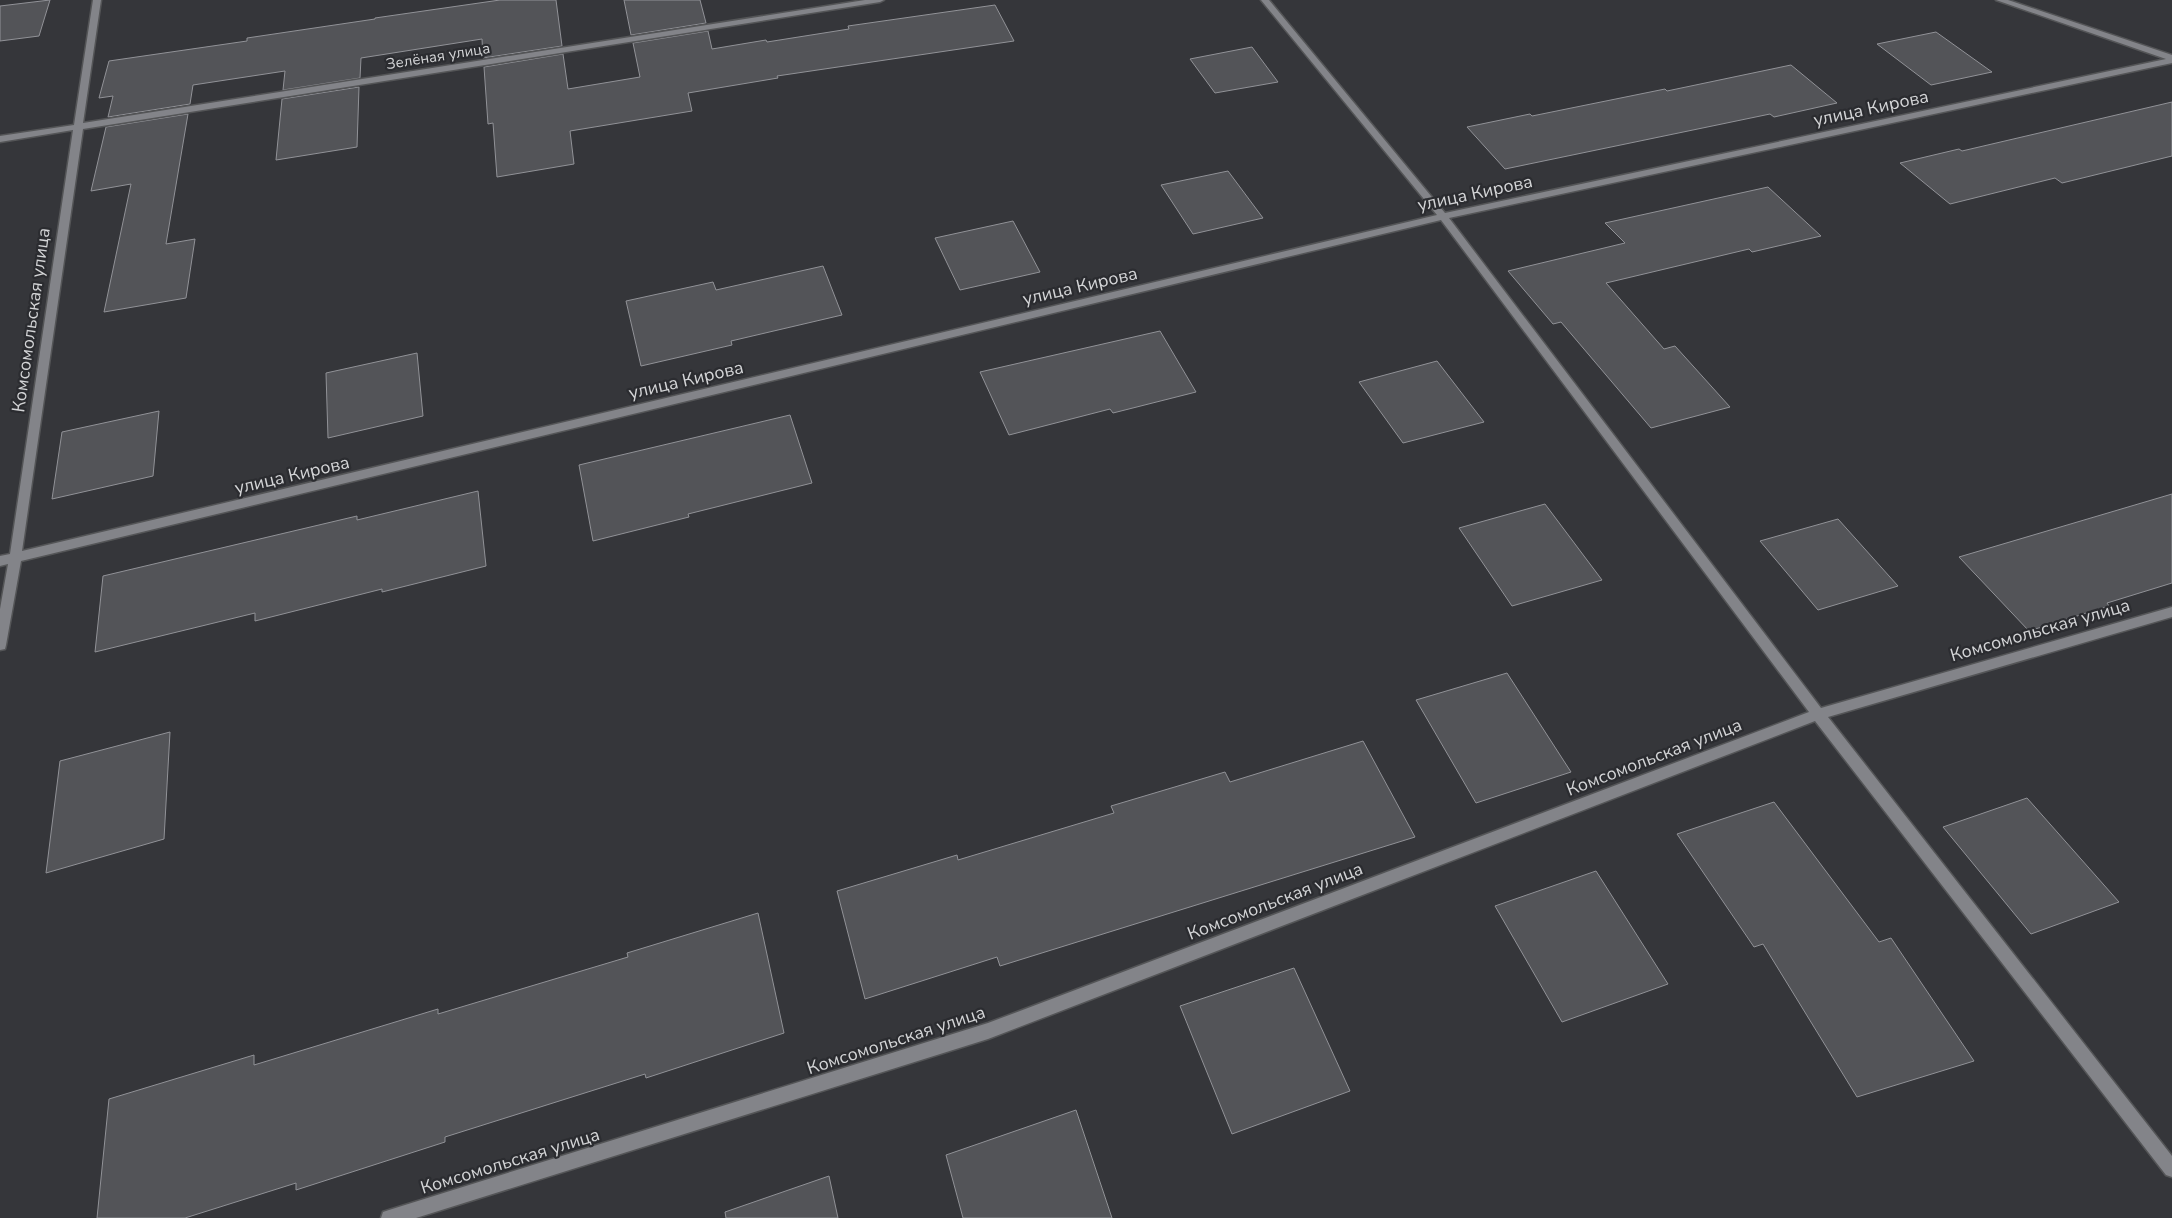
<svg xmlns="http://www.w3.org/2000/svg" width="2172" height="1218" viewBox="0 0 2172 1218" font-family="'Nunito Sans',sans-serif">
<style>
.building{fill:#535458;stroke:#919297}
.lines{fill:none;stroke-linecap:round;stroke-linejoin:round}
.minor-casing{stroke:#545557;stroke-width:3}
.minor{fill:#838489;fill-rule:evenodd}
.labels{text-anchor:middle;stroke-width:4.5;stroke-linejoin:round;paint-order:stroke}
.far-street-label{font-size:15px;fill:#d3d4d6;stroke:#2b2c30}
.street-label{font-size:18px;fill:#d3d4d6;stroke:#2b2c30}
</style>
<rect width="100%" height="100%" fill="#35363a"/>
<g class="building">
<polygon points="50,0 39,36 0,41 0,6"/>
<polygon points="500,0 556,0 562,46 483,58 482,39 361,58 360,78 283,90 285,71 193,85 190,104 108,117 113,96 99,98 109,61 247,41 247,38 375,19 375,18"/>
<polygon points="624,0 700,0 706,23 631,35"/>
<polygon points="995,5 1014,41 777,76 778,78 688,93 692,111 570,131 574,164 497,177 493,123 488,124 484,67 563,54 568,89 640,77 633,43 708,31 712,49 766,40 767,42 849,29 848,26"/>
<polygon points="1936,32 1992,72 1931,85 1877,44"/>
<polygon points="1252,47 1278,82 1215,93 1190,59"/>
<polygon points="1791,65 1837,103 1774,117 1770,114 1505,169 1467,127 1530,114 1532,116 1665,89 1667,91"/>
<polygon points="359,87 357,147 276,160 282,99"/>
<polygon points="2172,102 2172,156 2062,183 2055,178 1950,204 1900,163 1959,149 1962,151"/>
<polygon points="188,114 166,244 195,239 186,298 104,312 131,184 91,191 106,127"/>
<polygon points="1228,171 1263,218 1193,234 1161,185"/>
<polygon points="1768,187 1821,236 1752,252 1749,249 1606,283 1664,349 1675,346 1730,407 1651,428 1561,322 1553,324 1508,271 1625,243 1605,223"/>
<polygon points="1013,221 1040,272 960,290 935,238"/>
<polygon points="823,266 842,315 731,341 732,345 641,366 626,301 713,282 716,290"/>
<polygon points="1160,331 1196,392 1113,413 1110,409 1009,435 980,372"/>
<polygon points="417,353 423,416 328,438 326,373"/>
<polygon points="1437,361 1484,422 1403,443 1359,382"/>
<polygon points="159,411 153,476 52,499 62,432"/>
<polygon points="790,415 812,483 688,514 689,517 593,541 579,465"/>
<polygon points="478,491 486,566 382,592 382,589 255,621 255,613 95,652 103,576 357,516 357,520"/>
<polygon points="2172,494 2172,583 2107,603 2109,606 2029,631 1959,557"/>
<polygon points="1545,504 1602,580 1512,606 1459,528"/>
<polygon points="1838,519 1898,586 1818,610 1760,541"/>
<polygon points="1507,673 1571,772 1476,803 1416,700"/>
<polygon points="170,732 164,839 46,873 60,761"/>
<polygon points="1363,741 1415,837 1000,966 997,957 865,999 837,891 957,855 958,860 1114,813 1111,806 1225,772 1230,782"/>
<polygon points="2027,798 2119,902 2031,934 1943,827"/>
<polygon points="1774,802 1879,942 1891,938 1974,1061 1857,1097 1763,944 1754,947 1677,834"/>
<polygon points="1596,871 1668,984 1562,1022 1495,906"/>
<polygon points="758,913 784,1033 646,1078 645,1074 445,1137 445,1142 296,1190 296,1183 185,1218 97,1218 109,1099 254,1055 254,1065 438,1009 438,1014 628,957 627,953"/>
<polygon points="1294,968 1350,1091 1232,1134 1180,1006"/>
<polygon points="1076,1110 1112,1218 963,1218 946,1155"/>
<polygon points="829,1176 838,1218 726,1218 725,1212"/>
</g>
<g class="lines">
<defs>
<polygon id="minor" points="93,0 101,0 83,123 865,0 884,0 880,2 83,129 22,551 1437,215 1261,0 1269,0 1445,213 2166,59 1996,0 2008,0 2172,55 2172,63 1449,218 1821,708 2172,607 2172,617 1828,717 2172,1156 2172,1177 2166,1175 1815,721 988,1039 416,1218 381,1218 383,1212 389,1210 988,1023 1809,712 1441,220 21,561 6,645 5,649 0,650 0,609 8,564 0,566 0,556 10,554 73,130 0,142 0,136 74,125"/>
</defs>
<use href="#minor" class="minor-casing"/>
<use href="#minor" class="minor"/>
</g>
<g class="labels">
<g class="far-street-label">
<text transform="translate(438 56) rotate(-9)" y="5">Зелёная улица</text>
</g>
<g class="street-label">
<text transform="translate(1871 108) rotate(-12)" y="6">улица Кирова</text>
<text transform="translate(1475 193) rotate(-12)" y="6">улица Кирова</text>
<text transform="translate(1080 286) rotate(-13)" y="6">улица Кирова</text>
<text transform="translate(31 320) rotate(-82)" y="6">Комсомольская улица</text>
<text transform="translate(686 380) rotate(-13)" y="6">улица Кирова</text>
<text transform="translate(292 475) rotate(-13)" y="6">улица Кирова</text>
<text transform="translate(2040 630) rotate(-16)" y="6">Комсомольская улица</text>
<text transform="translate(1654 757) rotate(-21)" y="6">Комсомольская улица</text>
<text transform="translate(1275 901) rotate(-21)" y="6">Комсомольская улица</text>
<text transform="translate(896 1040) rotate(-18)" y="6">Комсомольская улица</text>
<text transform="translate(510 1161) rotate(-17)" y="6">Комсомольская улица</text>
</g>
</g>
</svg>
